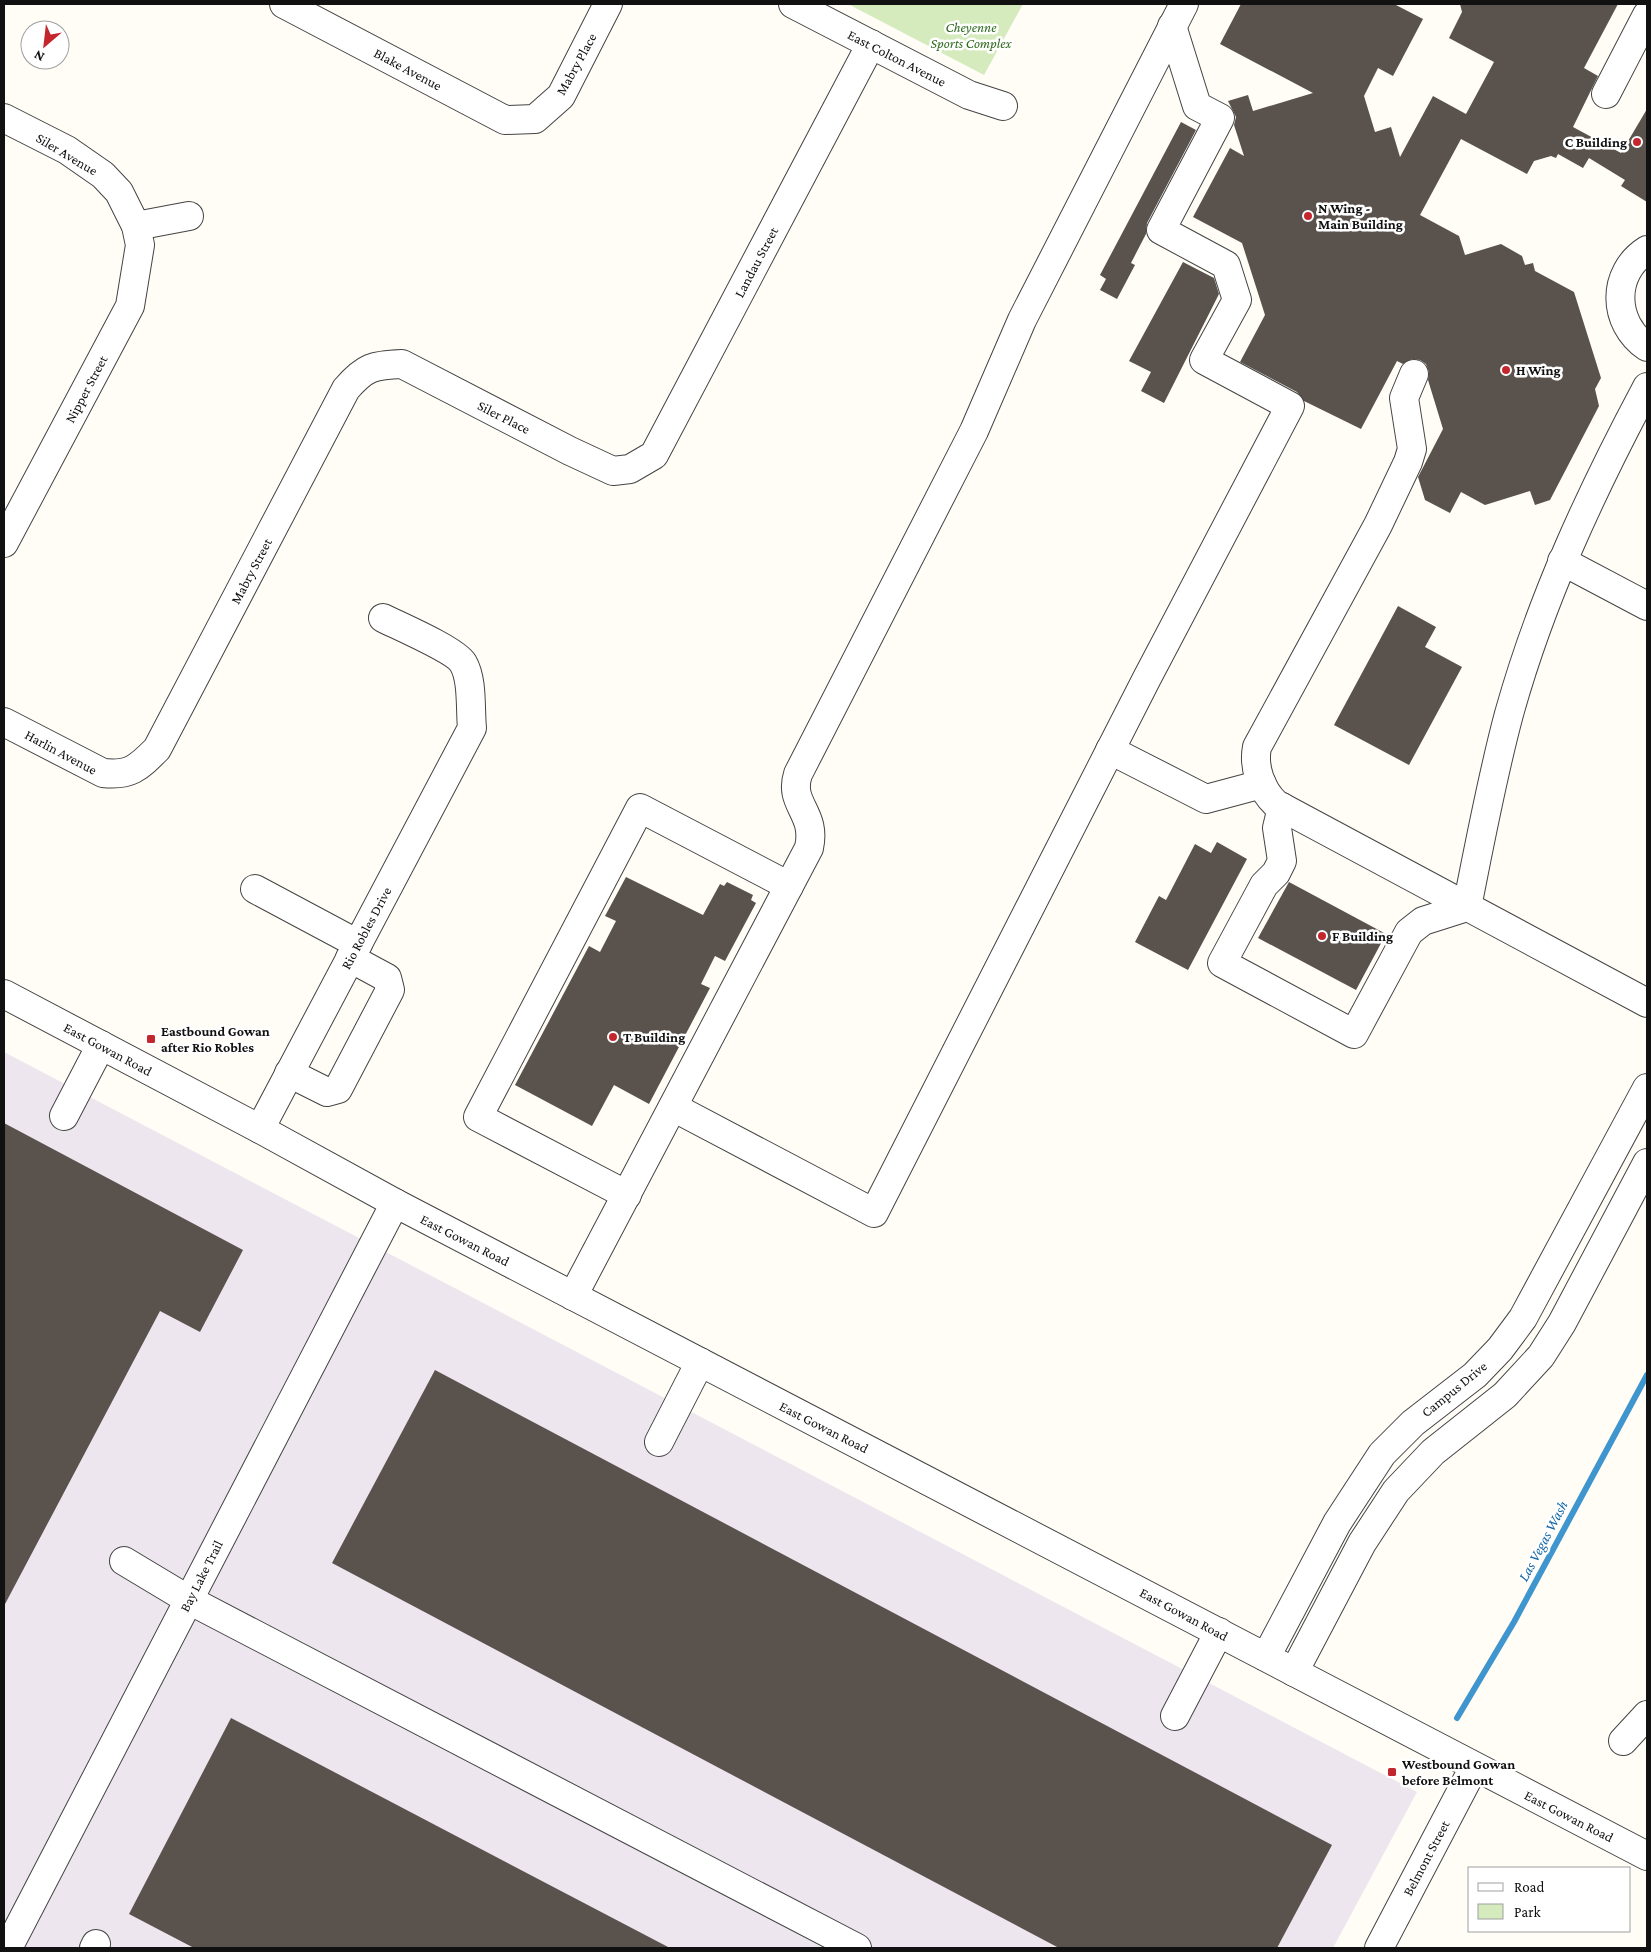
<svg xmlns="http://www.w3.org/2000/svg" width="1651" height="1952" viewBox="0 0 1651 1952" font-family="'Crimson Pro',serif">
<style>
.industrial{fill:#eee6ef}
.green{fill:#d5ebbd}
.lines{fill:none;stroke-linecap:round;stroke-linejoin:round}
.stream{stroke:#3f96cf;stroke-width:6}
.building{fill:#5a524d}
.minor-casing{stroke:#444;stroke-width:30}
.minor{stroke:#fff;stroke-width:28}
.poi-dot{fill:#c4262e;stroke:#fff;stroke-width:2}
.labels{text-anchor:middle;stroke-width:5;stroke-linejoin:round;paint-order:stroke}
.park-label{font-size:14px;font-style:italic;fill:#2f6b1f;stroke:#fff}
.street-label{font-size:14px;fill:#111;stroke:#fff}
.poi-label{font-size:14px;font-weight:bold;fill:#111;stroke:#fff;text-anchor:start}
.water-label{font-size:15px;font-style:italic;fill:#1768a6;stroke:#fff}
</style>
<rect width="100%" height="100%" fill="#fffdf5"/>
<polygon class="industrial" points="4,1052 1417,1792 1333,1948 4,1948"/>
<polygon class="green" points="848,4 1023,4 984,75"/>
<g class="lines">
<polyline class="stream" points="1457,1718 1514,1622 1647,1375"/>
</g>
<g class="building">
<polygon points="1241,4 1394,4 1423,19 1393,76 1378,68 1364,96 1375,132 1391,127 1400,157 1433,96 1466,114 1494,62 1449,38 1462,12 1460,4 1618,4 1584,68 1598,76 1573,127 1621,153 1647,109 1647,202 1621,186 1625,180 1589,158 1583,168 1558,154 1556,158 1551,156 1534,161 1527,174 1461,139 1420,215 1459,236 1465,255 1501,244 1522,256 1525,265 1533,263 1535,271 1574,292 1601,378 1595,389 1599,406 1550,500 1535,505 1530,491 1485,505 1461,492 1450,513 1425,500 1418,477 1443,429 1428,380 1429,372 1426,364 1420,360 1412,359 1403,364 1397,361 1361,429 1304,401 1297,392 1240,362 1265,315 1242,243 1193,217 1230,148 1244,156 1234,125 1236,117 1228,101 1248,95 1253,111 1313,93 1220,44"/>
<polygon points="1181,122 1196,130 1147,223 1146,234 1131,263 1135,265 1117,299 1100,290 1106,279 1100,275"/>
<polygon points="1183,262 1214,278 1219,294 1164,403 1141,391 1151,372 1129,361"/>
<polygon points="1398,606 1436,627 1425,647 1462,667 1409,765 1334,725"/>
<polygon points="1217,842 1247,859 1188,970 1135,942 1159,896 1166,900 1195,844 1211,853"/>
<polygon points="626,877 703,915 720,884 724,886 727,882 753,895 751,900 756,903 725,961 715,956 701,984 710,988 649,1104 614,1085 592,1126 515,1085 589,946 600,952 616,921 605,916"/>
<polygon points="1289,882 1386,934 1356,990 1258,938"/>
<polygon points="4,1123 243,1250 200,1332 160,1311 4,1606"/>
<polygon points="435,1370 1332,1845 1277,1948 1059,1948 332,1563"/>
<polygon points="231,1718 670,1948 194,1948 129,1914"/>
</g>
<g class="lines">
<defs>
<g id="minor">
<polyline points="284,4 505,120 535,119 561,96 608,4"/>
<polyline points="793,4 969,95 1003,106"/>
<polyline points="1606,94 1647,15"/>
<polyline points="4,118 67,150 103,175 119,192 136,226 140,245 130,306 4,543"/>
<polyline points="136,226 189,216"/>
<path d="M1647 250C1611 273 1612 323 1647 347"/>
<path d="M1414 374 1404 398 1412 449 1408 462 1378 525 1257 747C1253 767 1261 790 1276 804L1647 1003"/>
<polyline points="1562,561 1647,606"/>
<path d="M4 722 103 773C130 776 138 768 157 749L346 389C365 367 373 365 402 364L570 451 613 471 630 469 654 455 871 44"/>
<polyline points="1110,750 1206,799 1262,784"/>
<path d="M1282 807 1277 828 1282 861 1276 873 1264 885 1222 963 1354 1034 1409 932 1423 921 1467 907C1480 842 1492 777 1509 714 1541 599 1591 492 1647 387"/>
<polyline points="255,889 358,944"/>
<polyline points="4,994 260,1129 395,1203 1647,1856"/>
<polyline points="289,1073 327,1092 338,1089 390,990 387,978 350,958"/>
<polyline points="673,1107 874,1213 1147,678 1290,406 1204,360 1237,300 1226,265 1161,230 1220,118 1197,106 1172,26"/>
<polyline points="64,1116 101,1045"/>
<path d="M260 1129 472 728C470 709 473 680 463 663 455 650 399 626 383 618"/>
<polyline points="627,1195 478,1117 640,808 789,886"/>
<path d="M573 1296 809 848C817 812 788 805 798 774L974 431 1022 320 1184 4"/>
<polyline points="659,1442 700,1362"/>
<polyline points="124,1561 189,1600 258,1636 857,1948"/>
<polyline points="1266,1657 1337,1523 1382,1454 1413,1423 1475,1375 1500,1349 1523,1318 1647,1088"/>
<polyline points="1294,1672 1362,1543 1396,1491 1433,1452 1505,1395 1541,1356 1562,1323 1647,1163"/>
<polyline points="1175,1716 1219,1632"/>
<polyline points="1623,1741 1647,1715"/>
<polyline points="8,1948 395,1203"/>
<polyline points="94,1948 96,1944"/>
<polyline points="1379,1948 1474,1767"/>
</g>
</defs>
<use href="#minor" class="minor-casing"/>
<use href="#minor" class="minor"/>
</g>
<g class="poi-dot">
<circle cx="1637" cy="142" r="5"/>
<circle cx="1308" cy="216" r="5"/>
<circle cx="1506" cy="370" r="5"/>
<circle cx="1322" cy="936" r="5"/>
<circle cx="613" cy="1037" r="5"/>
<rect x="146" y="1034" width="10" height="10" rx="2.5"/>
<rect x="1387" y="1767" width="10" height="10" rx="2.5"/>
</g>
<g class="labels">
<g class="park-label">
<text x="971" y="32">Cheyenne<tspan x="971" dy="16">Sports Complex</tspan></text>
</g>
<g class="street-label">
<text transform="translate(897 58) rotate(27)" y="5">East Colton Avenue</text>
<text transform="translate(576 64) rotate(-61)" y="5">Mabry Place</text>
<text transform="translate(408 69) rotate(28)" y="5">Blake Avenue</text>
<text transform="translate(67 154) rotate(31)" y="5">Siler Avenue</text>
<text transform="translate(756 262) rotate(-62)" y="5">Landau Street</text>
<text transform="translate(86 389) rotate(-62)" y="5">Nipper Street</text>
<text transform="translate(504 417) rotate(27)" y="5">Siler Place</text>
<text transform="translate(251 571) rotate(-62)" y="5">Mabry Street</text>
<text transform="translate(61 752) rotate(28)" y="5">Harlin Avenue</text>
<text transform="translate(366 928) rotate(-62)" y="5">Rio Robles Drive</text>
<text transform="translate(108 1049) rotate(28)" y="5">East Gowan Road</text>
<text transform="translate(465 1240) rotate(27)" y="5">East Gowan Road</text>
<text transform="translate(1454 1389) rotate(-39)" y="5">Campus Drive</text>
<text transform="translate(824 1427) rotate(27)" y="5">East Gowan Road</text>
<text transform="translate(201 1576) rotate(-63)" y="5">Bay Lake Trail</text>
<text transform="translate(1184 1614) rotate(28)" y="5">East Gowan Road</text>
<text transform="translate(1569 1816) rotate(27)" y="5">East Gowan Road</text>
<text transform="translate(1426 1858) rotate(-62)" y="5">Belmont Street</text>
</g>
<g class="poi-label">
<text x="1627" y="147" text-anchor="end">C Building</text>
<text x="1318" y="213">N Wing -<tspan x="1318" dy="16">Main Building</tspan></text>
<text x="1516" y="375">H Wing</text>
<text x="1332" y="941">F Building</text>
<text x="161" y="1036">Eastbound Gowan<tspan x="161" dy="16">after Rio Robles</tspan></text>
<text x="623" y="1042">T Building</text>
<text x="1402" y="1769">Westbound Gowan<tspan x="1402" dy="16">before Belmont</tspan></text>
</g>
<g class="water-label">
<text transform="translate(1543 1541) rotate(-62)" y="5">Las Vegas Wash</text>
</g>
</g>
<rect width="1651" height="1952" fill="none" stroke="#111111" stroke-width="10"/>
<rect x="1468" y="1867" width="162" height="65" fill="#ffffff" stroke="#a0a0a0"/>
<rect x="1478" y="1883" width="25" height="8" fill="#ffffff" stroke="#a0a0a0"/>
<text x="1514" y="1892" font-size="15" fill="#111111">Road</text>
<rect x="1478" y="1904" width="25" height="15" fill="#d5ebbd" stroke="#a0a0a0"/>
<text x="1514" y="1917" font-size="15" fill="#111111">Park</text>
<g transform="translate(45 45) rotate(208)"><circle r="24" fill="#ffffff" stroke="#a0a0a0"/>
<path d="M0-4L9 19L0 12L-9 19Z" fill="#c4262e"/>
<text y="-8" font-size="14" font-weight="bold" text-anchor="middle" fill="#111111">N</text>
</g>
</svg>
